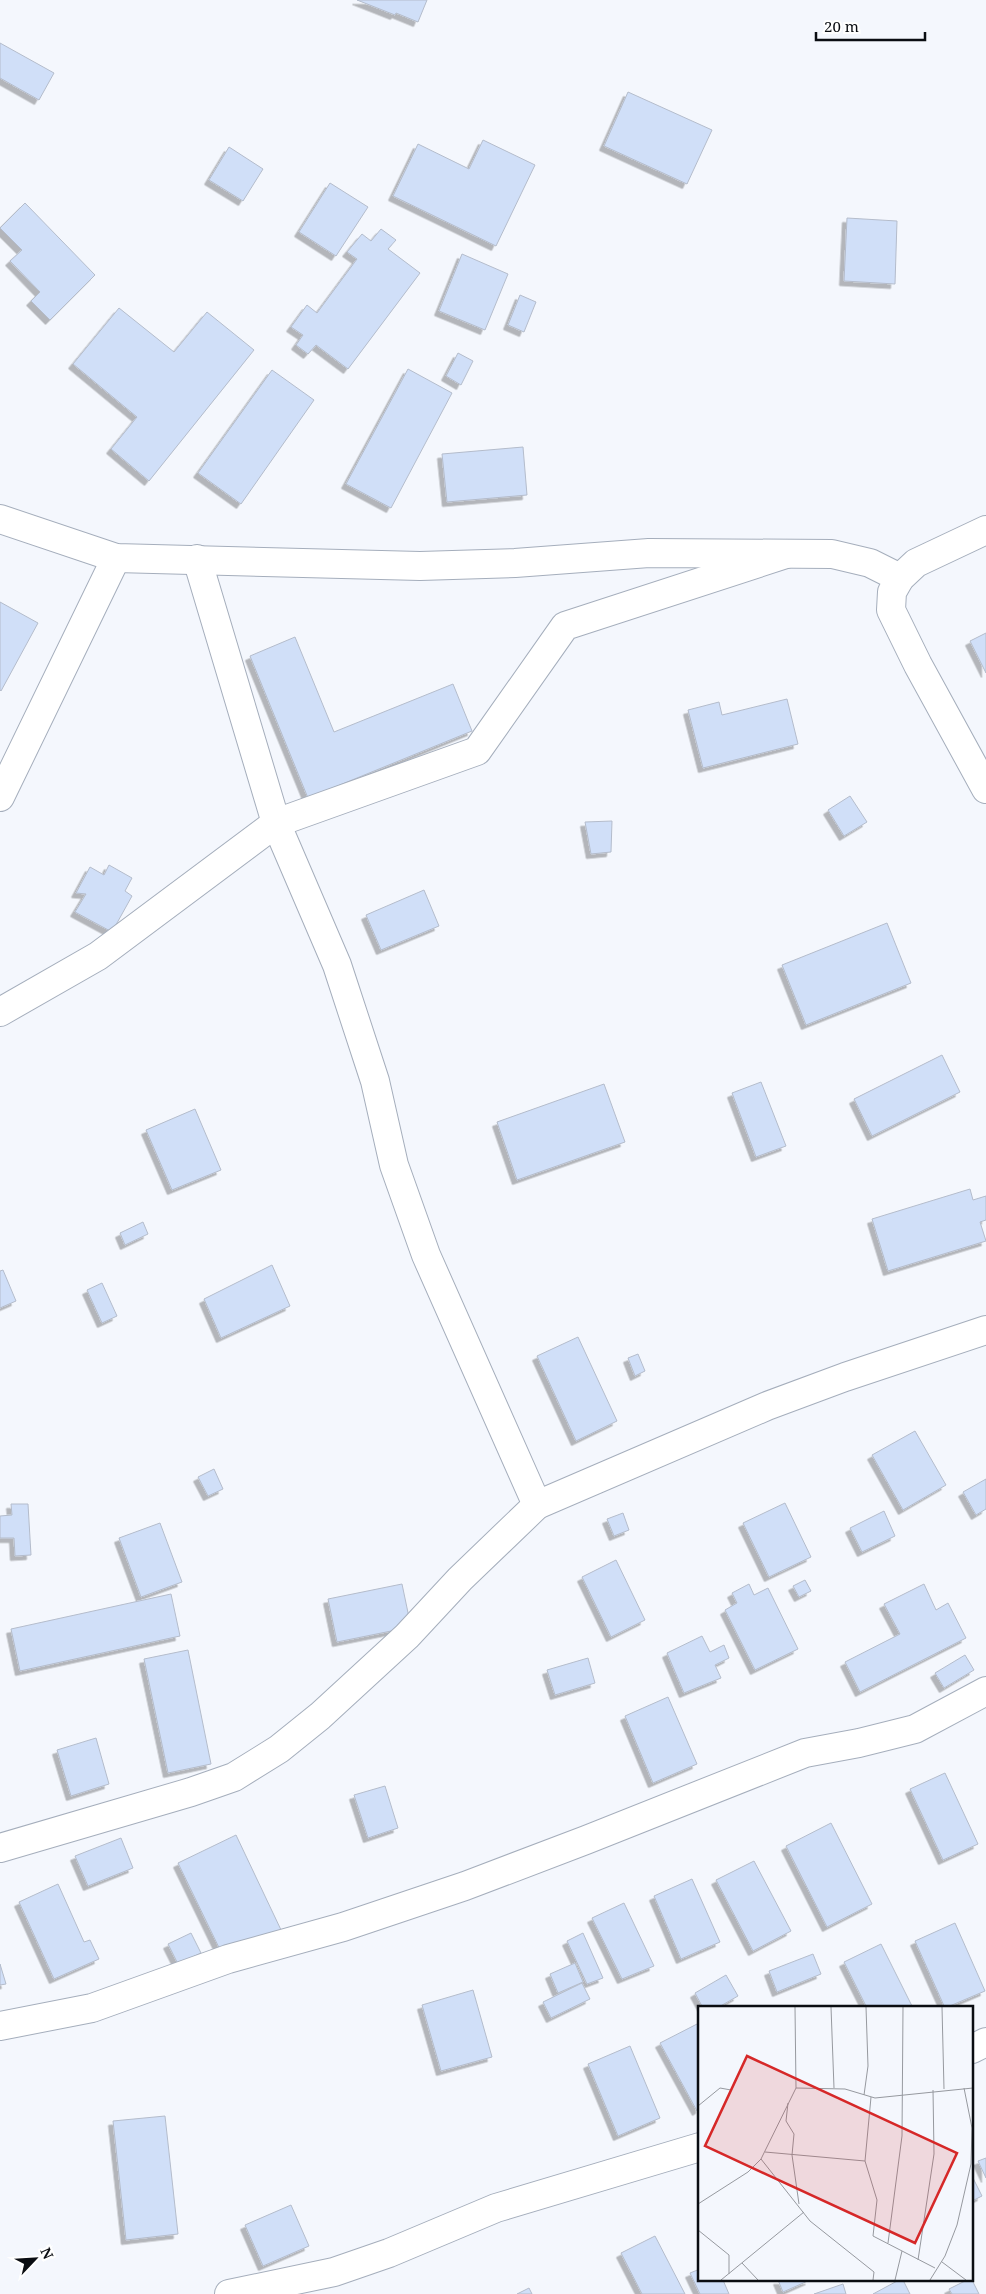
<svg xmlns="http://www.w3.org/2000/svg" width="986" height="2294" viewBox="0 0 986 2294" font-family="'Noto Serif',serif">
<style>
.building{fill:#d0dff8;stroke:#b4bccb;filter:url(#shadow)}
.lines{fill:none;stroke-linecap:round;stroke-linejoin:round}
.street-casing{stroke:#a5aebc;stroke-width:30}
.street{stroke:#fff;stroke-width:28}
.inset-road{fill:none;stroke:#96999f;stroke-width:1}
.view{fill:#d62828;fill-opacity:0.15;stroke:#d62828;stroke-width:2.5}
.inset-edge{fill:none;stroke:#0a0d12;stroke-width:2.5}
</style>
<defs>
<filter id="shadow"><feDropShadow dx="-4.5" dy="4.5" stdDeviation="0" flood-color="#0004"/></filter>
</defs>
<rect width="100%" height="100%" fill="#f4f7fd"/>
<g class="building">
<polygon points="357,0 427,0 418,22 396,13 395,15"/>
<polygon points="0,43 54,73 39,100 0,78"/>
<polygon points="628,92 712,130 687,184 604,146"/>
<polygon points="483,140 535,165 496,246 393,196 418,144 469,169"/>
<polygon points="229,147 263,169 243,201 209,180"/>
<polygon points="330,183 368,207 336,256 299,232"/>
<polygon points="25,203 95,275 50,320 31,301 40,292 10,261 22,250 0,228"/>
<polygon points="847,218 897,221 895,284 844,281"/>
<polygon points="381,229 396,240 388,249 420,273 348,369 316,345 308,354 296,345 303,335 291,327 307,305 317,313 357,259 347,252 362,234 371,241"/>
<polygon points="462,254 508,274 485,330 439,311"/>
<polygon points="520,295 536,302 524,332 508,325"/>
<polygon points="119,308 174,352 207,312 254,350 149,481 111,449 137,417 73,364"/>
<polygon points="458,353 473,361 461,385 446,376"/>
<polygon points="408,369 452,393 391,508 346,484"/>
<polygon points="272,370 314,400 241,504 198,473"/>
<polygon points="523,447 527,495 447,502 442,454"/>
<polygon points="0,602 38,623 1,691 0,690"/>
<polygon points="986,633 986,673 970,641"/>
<polygon points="295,637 334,732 453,684 472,731 308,798 250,656"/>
<polygon points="787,699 798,744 703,768 688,710 719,702 722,715"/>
<polygon points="850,796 867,822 844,836 828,810"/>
<polygon points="612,821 611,852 591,854 585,822"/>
<polygon points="109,865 132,878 125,891 132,896 112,932 75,912 86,894 76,893 90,867 104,875"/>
<polygon points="424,890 439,926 381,950 366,915"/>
<polygon points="887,923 911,983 806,1025 782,965"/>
<polygon points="942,1055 960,1092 872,1136 854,1099"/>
<polygon points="761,1082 786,1146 756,1157 732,1093"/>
<polygon points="604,1084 625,1142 517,1180 497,1122"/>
<polygon points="195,1109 221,1170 172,1190 146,1130"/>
<polygon points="970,1189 973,1200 986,1196 986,1220 980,1222 986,1241 888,1271 872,1219"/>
<polygon points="143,1222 148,1234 125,1245 120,1233"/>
<polygon points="272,1265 290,1306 221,1338 204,1299"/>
<polygon points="3,1270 16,1301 0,1308 0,1271"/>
<polygon points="102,1283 117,1316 102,1323 87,1290"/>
<polygon points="578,1337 617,1421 576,1441 537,1356"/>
<polygon points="638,1354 645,1371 635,1376 628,1358"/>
<polygon points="915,1431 946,1485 903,1510 872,1455"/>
<polygon points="214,1469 223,1489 208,1496 198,1477"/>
<polygon points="986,1479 986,1509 976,1515 963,1492"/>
<polygon points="785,1503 811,1557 769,1577 743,1523"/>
<polygon points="11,1504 28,1504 31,1555 15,1556 14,1538 0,1538 0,1516 12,1515"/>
<polygon points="884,1511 895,1536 862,1552 850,1528"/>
<polygon points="623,1513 629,1530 614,1536 607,1519"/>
<polygon points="160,1523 182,1582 141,1597 119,1538"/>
<polygon points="616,1560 645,1620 611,1637 582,1577"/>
<polygon points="805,1580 811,1591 799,1597 793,1586"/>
<polygon points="402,1584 411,1627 337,1642 328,1599"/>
<polygon points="749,1584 754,1595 768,1588 798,1649 755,1670 725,1610 737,1603 732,1593"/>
<polygon points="924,1584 936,1610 948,1603 966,1638 860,1692 845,1662 900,1634 884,1604"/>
<polygon points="171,1594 180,1636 20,1671 11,1629"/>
<polygon points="702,1636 710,1652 724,1645 729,1658 715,1665 721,1678 684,1693 667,1653"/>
<polygon points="188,1650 211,1764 168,1773 144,1659"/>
<polygon points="965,1655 974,1670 944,1688 935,1673"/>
<polygon points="588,1658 595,1683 555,1695 547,1670"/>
<polygon points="668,1697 697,1764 653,1783 625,1716"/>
<polygon points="96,1738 109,1784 71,1796 57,1750"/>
<polygon points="945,1773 978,1844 943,1860 910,1789"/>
<polygon points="385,1786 398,1828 368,1838 354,1795"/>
<polygon points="831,1823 872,1904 827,1927 786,1846"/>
<polygon points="236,1835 282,1932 225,1960 178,1863"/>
<polygon points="121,1838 133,1868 88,1886 75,1856"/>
<polygon points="754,1861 791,1931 753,1951 716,1880"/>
<polygon points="692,1879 720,1942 681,1959 654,1896"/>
<polygon points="58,1884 84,1942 90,1940 99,1959 54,1979 19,1902"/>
<polygon points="624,1903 654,1966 622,1979 592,1918"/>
<polygon points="955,1923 985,1991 945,2008 915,1941"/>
<polygon points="191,1933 201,1953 178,1964 168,1944"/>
<polygon points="583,1933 603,1978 587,1984 567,1941"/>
<polygon points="881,1944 913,2008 867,2008 844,1962"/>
<polygon points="813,1954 821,1974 777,1992 769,1971"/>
<polygon points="575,1963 583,1982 558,1993 550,1974"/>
<polygon points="0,1964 6,1984 0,1985"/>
<polygon points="726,1975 738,1996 717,2008 703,2008 695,1993"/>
<polygon points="582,1983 590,1999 551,2018 543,2002"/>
<polygon points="473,1990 492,2057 441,2071 422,2005"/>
<polygon points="699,2023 700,2109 697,2111 660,2043"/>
<polygon points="630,2046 660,2118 618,2136 588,2064"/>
<polygon points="165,2116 178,2234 126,2240 113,2121"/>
<polygon points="986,2158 986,2178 978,2161"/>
<polygon points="972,2176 982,2196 972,2201"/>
<polygon points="291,2205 309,2246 263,2266 245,2225"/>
<polygon points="655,2236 685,2294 642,2294 621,2253"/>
<polygon points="700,2269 700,2280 723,2280 729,2294 700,2294 690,2273"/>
<polygon points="778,2280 810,2280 783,2292"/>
<polygon points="899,2280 903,2280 910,2294 873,2294"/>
<polygon points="967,2280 972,2280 979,2294 952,2294 949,2289"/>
<polygon points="843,2284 846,2294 814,2294"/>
<polygon points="529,2288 532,2294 517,2294"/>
</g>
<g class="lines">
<defs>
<g id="street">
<polyline points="0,519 116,558 420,566 515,563 649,553 832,554 870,563 900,578"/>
<polyline points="986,530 916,563 900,578 892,592 891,610 918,665 986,789"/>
<polyline points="197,559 276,823 337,965 375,1081 394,1165 426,1255 537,1505"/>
<polyline points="0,797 116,558"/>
<polyline points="0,1012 98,956 276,823 477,751 565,626 786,554"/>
<polyline points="0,1848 191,1792 234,1777 279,1749 320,1716 407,1636 460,1579 537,1505 767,1406 845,1377 986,1330"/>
<polyline points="0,2026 92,2008 228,1959 343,1927 465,1886 586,1840 805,1753 859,1743 915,1729 986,1691"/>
<polyline points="972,2049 986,2042"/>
<polyline points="229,2294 334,2272 389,2253 496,2208 700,2147"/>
</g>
</defs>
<use href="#street" class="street-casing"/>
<use href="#street" class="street"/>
</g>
<g transform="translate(698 2006)">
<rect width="275" height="275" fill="#f4f7fd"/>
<path class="inset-road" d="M133 1 136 82M244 1 246 83M98 82 147 83 177 92 275 82M166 89 170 60 168 1M173 91 167 155 179 194 175 230 237 262M90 97 88 115 96 128 94 149 101 198M0 100 22 82 33 84M67 146 167 155M63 153 112 215 176 266 175 274M0 198 50 166 63 153 98 82 97 1M0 224 31 249V268M190 237 204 130 205 1M220 254 236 148 235 84M244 256 268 274M44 257 60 274M23 274 106 206M197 274 204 245M232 274 247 250 259 219 273 158 274 122 266 82"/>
<path class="view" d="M49 50 259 147 217 237 7 140Z"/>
<rect width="275" height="275" class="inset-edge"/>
</g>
<g transform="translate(35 2259) rotate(65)" stroke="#ffffff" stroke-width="4" paint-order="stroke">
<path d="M0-4L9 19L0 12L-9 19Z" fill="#0a0d12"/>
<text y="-8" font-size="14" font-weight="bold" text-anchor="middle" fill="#0a0d12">N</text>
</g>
<path d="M816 32v8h109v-8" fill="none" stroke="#0a0d12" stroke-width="2.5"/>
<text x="824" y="32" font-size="15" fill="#0a0d12" stroke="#ffffff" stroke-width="4" paint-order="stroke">20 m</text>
</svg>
